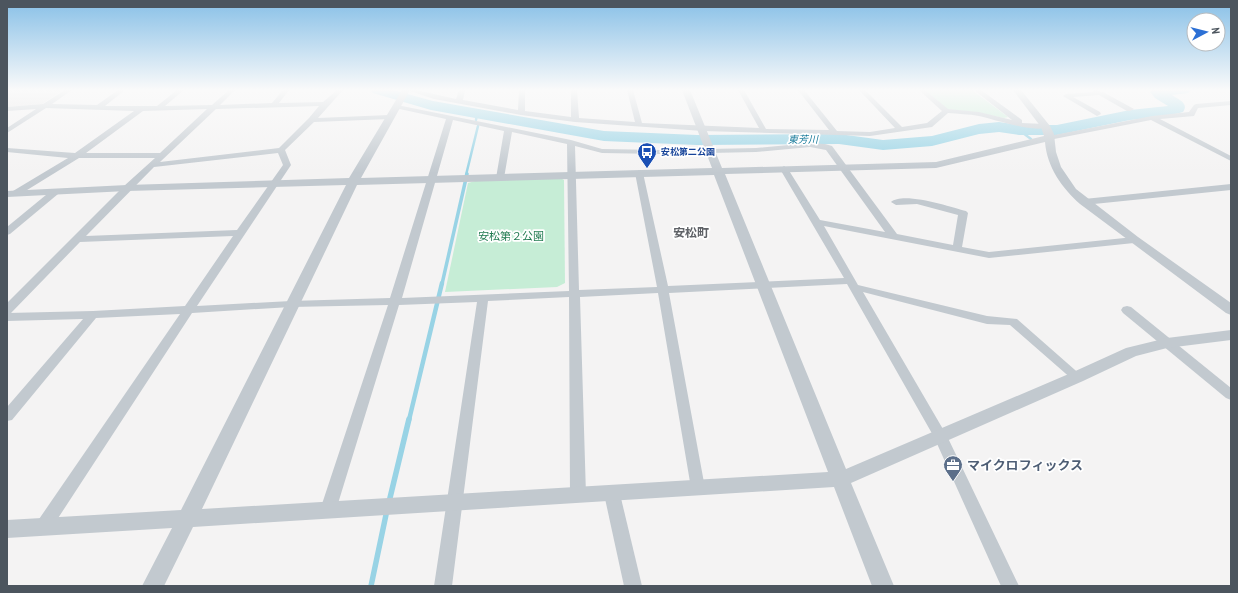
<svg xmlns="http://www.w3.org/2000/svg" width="1238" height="593" viewBox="0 0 1238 593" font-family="'PT Sans Narrow','Noto Sans JP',sans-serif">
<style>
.education{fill:#e5e4e4}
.green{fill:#c6edd6}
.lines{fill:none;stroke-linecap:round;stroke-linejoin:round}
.stream-far3{stroke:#98d3e5;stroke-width:2.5}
.stream-far2{stroke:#98d3e5;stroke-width:3.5}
.stream-far1{stroke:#98d3e5;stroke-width:4.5}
.stream{stroke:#98d3e5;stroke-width:5.5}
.river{fill:#98d3e5;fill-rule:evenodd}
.minor{fill:#c2c9cf;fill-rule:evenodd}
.tertiary{fill:#c2c9cf;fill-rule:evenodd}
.labels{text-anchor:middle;stroke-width:3.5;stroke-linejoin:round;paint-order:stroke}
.far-transit-label{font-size:9px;font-weight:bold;fill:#164399;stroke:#fff;text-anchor:start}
.far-water-label{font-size:10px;font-style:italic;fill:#1a7c9c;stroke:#fff}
.park-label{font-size:11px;fill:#217b51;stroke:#fff}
.neighbourhood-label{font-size:12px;font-weight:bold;fill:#5f6267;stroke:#fff}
.near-service-label{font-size:13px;font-weight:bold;fill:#4e5e75;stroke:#fff;text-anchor:start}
</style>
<rect width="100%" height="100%" fill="#f4f3f3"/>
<polygon class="education" points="7,90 63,90 42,104 7,107"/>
<g class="green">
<polygon points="925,90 972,90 1008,117 1004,118 980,113 947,109"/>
<polygon points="560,178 564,180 565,283 557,287 445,292 468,183 475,181"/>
</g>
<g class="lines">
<g class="stream-far3">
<polyline points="476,120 477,114"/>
<polyline points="1019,130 1031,139"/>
<polyline points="466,175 478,126"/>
</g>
<polyline class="stream-far2" points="442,284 467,174"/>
<polyline class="stream-far1" points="409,420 442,283"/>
<g class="stream">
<polyline points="389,502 409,419"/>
<polyline points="371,586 387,510"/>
</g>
<path class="river" d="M370 90H393L433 101 604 131 697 135 839 134 883 140 932 136 979 124 999 122 1019 125H1057L1130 110 1168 106 1155 98 1150 92 1152 90H1191L1188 93 1172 95C1179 100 1189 103 1183 112L1165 117 1130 120 1057 135H1019L999 132 979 134 932 146 883 150 839 144 697 145 604 141 431 110 373 93Z"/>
<g class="minor">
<path d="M65 90H72L52 104 97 105 118 90H125L105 106H157L177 90H184L165 106 212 105 229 90H235L220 105 272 103 283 90H289L279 103 323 102 337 90H343L318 118 389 115 393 117 389 119 314 122 285 150 291 165 197 306 291 301 390 298 446 119 395 108 393 107 397 105 571 140 602 149 661 150 756 148 810 143 825 144 832 146 897 234 953 245 958 215 917 204 896 205 891 202C903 191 951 207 966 211L968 213 962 247 989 252 1134 237 1139 240 1134 243 989 258 824 226 858 285 987 316 1017 319 1083 377 1081 380 1077 381 1073 380 1010 325 987 324 863 292 947 436 1019 586H1001L934 437 847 284 669 293 705 488 703 492 698 494 693 492 691 488 658 293 580 297 586 495 583 500 578 501 573 500 570 495 569 297 488 301 452 586H434L477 302 399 305 336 510 333 515 328 517 323 515 320 510 388 305 291 307 192 313 49 532 43 534 37 532 35 527 37 522 180 314 96 318 12 420 7 421V407L83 319 7 321V303L124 186 155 158H79L19 195H13L12 193 13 191 68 158 7 152V148L75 153 134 111 46 108 7 133V128L36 109 7 111V107L43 104ZM319 106 309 118 279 148 160 162 216 109ZM207 109 160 153H86L143 111ZM453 120 504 131 496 178 500 181 504 178 512 132 567 144 569 291 402 298ZM575 146 602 153 661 154 756 152 810 147 826 150 885 232 820 220 788 169 784 166 780 169 844 278 668 286 643 173 639 170 635 173 657 287 579 290ZM278 153 283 165 237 230 86 236 154 167ZM233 236 185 306 93 311 8 313H11L80 242Z"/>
<path d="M407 90H416L456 99 459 90H465L463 100 518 110 519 90H525V111L571 117V90H577L579 118 635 122 627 90H633L642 123 759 128 738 90H744L766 129 829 130 798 90H804L837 131 870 132 895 128 859 90H865L902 127 927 123 942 111 919 90H925L948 109 979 112 1012 120 974 90H981L1022 120V123L1045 124 1049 126C1038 135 994 119 979 116 969 114 958 114 948 113L932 127 870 136 703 131 575 122 521 115 434 99Z"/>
<polygon points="1094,90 1103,92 1134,109 1130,111 1127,111 1099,95 1073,97 1100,112 1101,114 1097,116 1063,96 1066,94 1093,92"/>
<polygon points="1231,101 1231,105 1198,108 1194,116 1160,119 1231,156 1231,161 1151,120 1049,140 1045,138 1049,136 1152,116 1189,112 1194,105 1196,104"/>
<polygon points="1231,184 1231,190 1084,205 1079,202 1084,199"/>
<polygon points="55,189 58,190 59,192 58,194 10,234 7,235 7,227 52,190"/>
<polygon points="1127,306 1131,307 1231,388 1231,400 1226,398 1123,313 1121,310 1123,307"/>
<polygon points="612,488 617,489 620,494 642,586 624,586 604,494 607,489"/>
</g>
<path class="tertiary" d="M402 90H410L361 178 712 168 682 90H690L722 168 936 162 1044 136 1041 127 1013 90H1021L1050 126 1054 134 1056 152 1061 167 1076 189 1138 237 1231 303V315L1226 313 1080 204C1062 188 1047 167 1045 142L936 168 725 174 846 469 1071 373 1126 348 1167 338 1231 330V340L1167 348 1136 356 1083 381 851 483 894 586H872L834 487 193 527 164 586H142L172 528 7 538V520L181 510 346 185 127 191 7 197V191L127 185 349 178ZM714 175 828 472 202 509 357 185Z"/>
</g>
<linearGradient id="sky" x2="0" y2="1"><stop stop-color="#88c0e7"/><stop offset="0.52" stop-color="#fafafa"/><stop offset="1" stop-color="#fafafa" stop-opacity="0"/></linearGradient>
<rect width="1238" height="173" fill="url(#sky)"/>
<defs>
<symbol id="bus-pin" viewBox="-11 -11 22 30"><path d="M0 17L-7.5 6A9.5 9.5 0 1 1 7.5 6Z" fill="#1a4fb4" stroke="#fff"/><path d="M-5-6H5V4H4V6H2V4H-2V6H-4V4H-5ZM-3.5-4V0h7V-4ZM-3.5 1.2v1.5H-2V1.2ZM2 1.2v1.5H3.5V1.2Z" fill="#fff"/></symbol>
<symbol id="office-pin" viewBox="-11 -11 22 30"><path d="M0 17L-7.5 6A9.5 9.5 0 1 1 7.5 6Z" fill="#5c6f8a" stroke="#fff"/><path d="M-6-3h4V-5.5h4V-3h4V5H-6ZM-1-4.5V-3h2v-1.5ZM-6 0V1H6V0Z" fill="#fff"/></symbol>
</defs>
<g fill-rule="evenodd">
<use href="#bus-pin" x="636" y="141" width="22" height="30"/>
<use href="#office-pin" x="942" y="454" width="22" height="30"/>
</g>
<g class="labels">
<g class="far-transit-label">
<text x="661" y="155">安松第二公園</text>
</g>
<g class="far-water-label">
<text transform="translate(803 139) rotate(-1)" y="4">東芳川</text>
</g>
<g class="park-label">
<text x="511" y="240">安松第２公園</text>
</g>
<g class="neighbourhood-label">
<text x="691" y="237">安松町</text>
</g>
<g class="near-service-label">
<text x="967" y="470">マイクロフィックス</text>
</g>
</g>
<rect width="1238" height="593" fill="none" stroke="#4c555e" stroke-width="16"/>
<g transform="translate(1206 32) rotate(83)"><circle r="19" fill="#ffffff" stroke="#b7bbbf"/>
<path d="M0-3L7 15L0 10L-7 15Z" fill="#2c70d5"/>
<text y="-6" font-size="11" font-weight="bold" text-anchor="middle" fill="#4c555e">N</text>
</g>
</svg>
